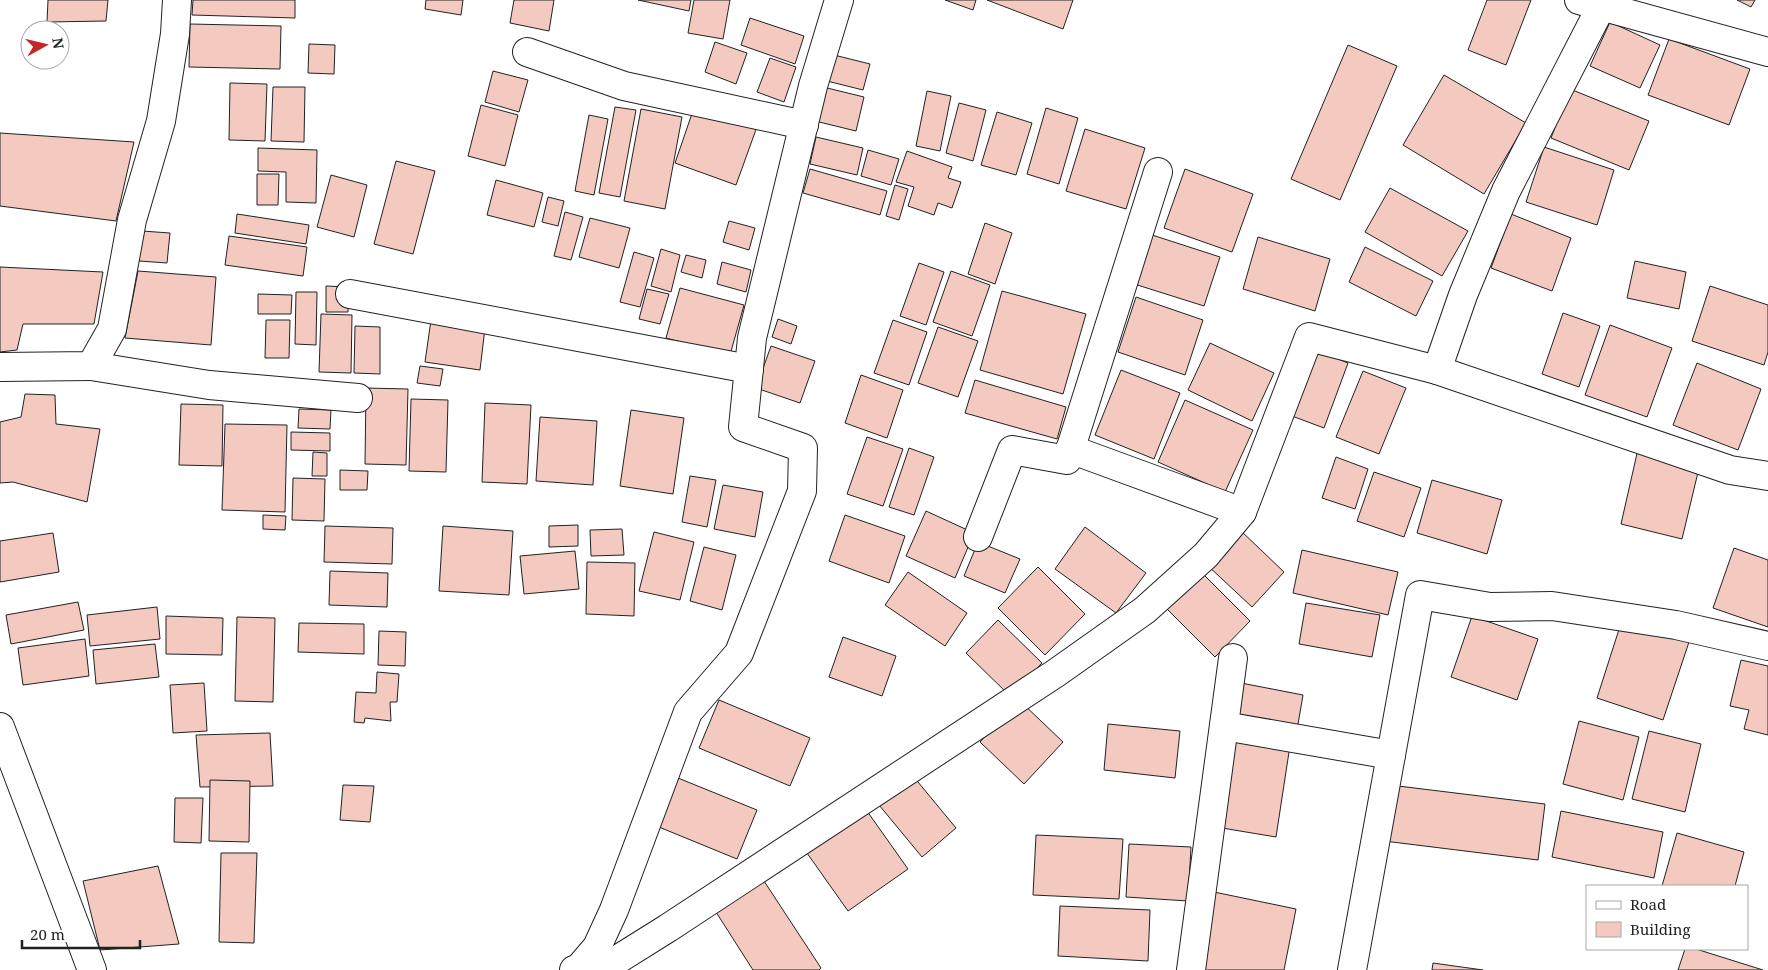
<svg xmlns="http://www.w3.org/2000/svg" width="1768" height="970" viewBox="0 0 1768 970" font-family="'Noto Serif',serif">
<rect width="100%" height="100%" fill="#fff"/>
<!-- building -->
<g fill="#f3c9c0" stroke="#222">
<polygon points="48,0 108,0 106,21 47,22"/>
<polygon points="193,0 295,0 295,18 192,15"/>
<polygon points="426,0 463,0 461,15 425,9"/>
<polygon points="514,0 554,0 549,31 510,23"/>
<polygon points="638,0 691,0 689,11"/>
<polygon points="694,0 730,0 723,39 688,33"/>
<polygon points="945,0 976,0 973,10"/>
<polygon points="987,0 1073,0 1063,29"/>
<polygon points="1487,0 1531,0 1506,65 1468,50"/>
<polygon points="1737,0 1755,0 1751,7"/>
<polygon points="750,18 804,36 795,64 741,45"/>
<polygon points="1610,22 1660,45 1640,88 1590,66"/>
<polygon points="190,24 281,26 280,69 189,67"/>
<polygon points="1669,39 1750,69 1729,125 1648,95"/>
<polygon points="715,42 747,53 736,84 705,72"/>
<polygon points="309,44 335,45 334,74 308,73"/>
<polygon points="1348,45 1397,66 1340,200 1291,179"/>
<polygon points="830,54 870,64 863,90 823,80"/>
<polygon points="770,58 796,67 784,102 757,92"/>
<polygon points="493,71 528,80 519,112 485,102"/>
<polygon points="1444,75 1526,123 1484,194 1403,145"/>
<polygon points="230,83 267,84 265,141 229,140"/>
<polygon points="819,86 864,97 856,131 811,120"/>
<polygon points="273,87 305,87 304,142 271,141"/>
<polygon points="1570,89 1649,121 1629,170 1551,138"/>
<polygon points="927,91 951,96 940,151 916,146"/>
<polygon points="696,102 758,124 736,185 675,163"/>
<polygon points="959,103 986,110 973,161 946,153"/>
<polygon points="481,105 518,115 505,166 468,156"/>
<polygon points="615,107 636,110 620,197 599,193"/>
<polygon points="1046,108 1078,118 1059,184 1027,174"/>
<polygon points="641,109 682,117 665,209 624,201"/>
<polygon points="997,112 1032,123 1016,175 981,165"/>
<polygon points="589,115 608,119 594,195 575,191"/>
<polygon points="1085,129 1145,148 1126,209 1066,191"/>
<polygon points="0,133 134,142 116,221 0,206"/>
<polygon points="816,137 863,148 857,175 810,164"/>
<polygon points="1544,147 1614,170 1597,225 1526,202"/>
<polygon points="258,148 317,150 316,203 286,202 286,172 258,171"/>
<polygon points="868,150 899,159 891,185 861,176"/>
<polygon points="907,151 952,167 948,178 961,182 952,208 938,203 934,215 908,206 914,187 896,182"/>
<polygon points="396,161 435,171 413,254 374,244"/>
<polygon points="810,169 887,191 880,215 803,193"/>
<polygon points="1185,169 1253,194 1232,252 1164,228"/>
<polygon points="257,174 279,174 278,205 257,205"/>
<polygon points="331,175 367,185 354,237 317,227"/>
<polygon points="496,180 543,193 534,227 487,215"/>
<polygon points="895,185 908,189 899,220 886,216"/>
<polygon points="1390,188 1468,231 1442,276 1365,232"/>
<polygon points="548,197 564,201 558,226 542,222"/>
<polygon points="565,212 583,217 571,260 554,256"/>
<polygon points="237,214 309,225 306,244 235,233"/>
<polygon points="1511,214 1571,238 1552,291 1491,268"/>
<polygon points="590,218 630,228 619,268 579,257"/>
<polygon points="729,221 755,228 749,250 723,242"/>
<polygon points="985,223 1012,233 995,284 968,274"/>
<polygon points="142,231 170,233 167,263 139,261"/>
<polygon points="1146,233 1220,257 1204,306 1131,283"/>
<polygon points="229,236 307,247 303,276 225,265"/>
<polygon points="1258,237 1330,259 1315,311 1243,289"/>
<polygon points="1365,247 1433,281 1416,316 1349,282"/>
<polygon points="661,249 680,255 671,292 651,286"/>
<polygon points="634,252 654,258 640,307 620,302"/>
<polygon points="686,255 706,260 702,278 681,272"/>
<polygon points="1635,261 1686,272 1679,309 1627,298"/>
<polygon points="722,262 751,270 746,292 717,284"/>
<polygon points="919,263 944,272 926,325 900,316"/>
<polygon points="0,267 103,272 94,324 23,324 17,350 0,352"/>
<polygon points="138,271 216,277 211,345 125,338"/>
<polygon points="951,271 990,285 972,336 933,322"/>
<polygon points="326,286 349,287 348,312 326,312"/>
<polygon points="1710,286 1768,305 1768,352 1764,365 1692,341"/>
<polygon points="680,288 744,305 730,355 666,338"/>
<polygon points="647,289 669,294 660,324 639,319"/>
<polygon points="1002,291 1086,314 1063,394 980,370"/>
<polygon points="296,292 317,292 316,345 295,344"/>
<polygon points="258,294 292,295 291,314 258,314"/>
<polygon points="1136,297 1203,320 1185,375 1118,352"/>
<polygon points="1563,313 1600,326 1579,387 1542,374"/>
<polygon points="321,314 352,315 351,373 319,372"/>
<polygon points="778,319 797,326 791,344 772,337"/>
<polygon points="266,320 290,320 289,358 265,358"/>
<polygon points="431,320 485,328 480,370 425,362"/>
<polygon points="893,320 927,332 909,385 874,373"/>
<polygon points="1610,325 1672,348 1647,417 1585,395"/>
<polygon points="355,326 380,327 380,374 354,373"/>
<polygon points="938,327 978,341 958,397 918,383"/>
<polygon points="1210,343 1274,373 1252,421 1188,390"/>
<polygon points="771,346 815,361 800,403 756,388"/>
<polygon points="1308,347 1348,363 1324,428 1284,413"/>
<polygon points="1697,363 1761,389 1738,450 1673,425"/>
<polygon points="420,366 443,369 440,386 417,383"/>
<polygon points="1121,370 1180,393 1154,459 1095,435"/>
<polygon points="1363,371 1406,388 1379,454 1336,437"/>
<polygon points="861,375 903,390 887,438 845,423"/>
<polygon points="975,380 1066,407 1057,439 965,413"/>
<polygon points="366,388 408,389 406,465 365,464"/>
<polygon points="25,394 55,395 56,424 100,429 87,502 13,482 0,483 0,422 21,417"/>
<polygon points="411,399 448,400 446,472 409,471"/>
<polygon points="1185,400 1253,430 1225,492 1158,462"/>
<polygon points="485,403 531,405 527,484 482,482"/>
<polygon points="181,404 223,405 222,466 179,465"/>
<polygon points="299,409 331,410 330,429 298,428"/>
<polygon points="631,410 684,418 673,494 620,486"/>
<polygon points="540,417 597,421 593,485 536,481"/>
<polygon points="225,424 287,425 285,512 222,510"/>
<polygon points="291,432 330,433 330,451 291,450"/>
<polygon points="867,437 903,449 883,506 847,494"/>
<polygon points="909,448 934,457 914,515 889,507"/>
<polygon points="1638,449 1700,464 1682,539 1621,524"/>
<polygon points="313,452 327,453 327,476 312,476"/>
<polygon points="1336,457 1368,469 1355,509 1322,498"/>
<polygon points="340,470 368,471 367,490 340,490"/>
<polygon points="1374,472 1421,488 1404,537 1357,521"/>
<polygon points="690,476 716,480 707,527 682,522"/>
<polygon points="293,478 325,479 324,521 292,520"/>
<polygon points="1432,480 1502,500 1487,554 1417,533"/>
<polygon points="723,485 763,492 755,537 714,529"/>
<polygon points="926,511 974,533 955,578 906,556"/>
<polygon points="263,515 286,516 285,530 263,529"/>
<polygon points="845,515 905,536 889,583 829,561"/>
<polygon points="578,525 578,546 549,547 549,526"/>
<polygon points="325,526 393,528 392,564 324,562"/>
<polygon points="443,526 513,531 509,595 439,591"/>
<polygon points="1085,527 1146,573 1116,613 1055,569"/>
<polygon points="622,529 624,555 591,556 590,530"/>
<polygon points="1239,529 1284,572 1252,607 1206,564"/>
<polygon points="654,532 694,542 680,600 639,591"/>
<polygon points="53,533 59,572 0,582 0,541"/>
<polygon points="978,542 1020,559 1005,593 964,576"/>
<polygon points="704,547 736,555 722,610 690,601"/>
<polygon points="1734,548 1768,560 1768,627 1713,608"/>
<polygon points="1302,550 1398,572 1388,615 1293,593"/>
<polygon points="575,551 579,589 524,594 520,556"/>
<polygon points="587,562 635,563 634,616 586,614"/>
<polygon points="1038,567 1085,614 1045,655 998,608"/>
<polygon points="1198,569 1250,621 1215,657 1163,605"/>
<polygon points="330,571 388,573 387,607 329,605"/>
<polygon points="908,572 967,613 945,646 885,605"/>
<polygon points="78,602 84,630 11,644 6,615"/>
<polygon points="1306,603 1380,615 1372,657 1299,644"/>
<polygon points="157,607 160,639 90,646 87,615"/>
<polygon points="166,616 223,618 222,655 166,654"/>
<polygon points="1472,616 1538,639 1517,700 1451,677"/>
<polygon points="237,617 275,618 273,702 235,701"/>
<polygon points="998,620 1042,663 1010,696 966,653"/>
<polygon points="1622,620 1689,642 1663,720 1597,698"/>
<polygon points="299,623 364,624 364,654 298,652"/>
<polygon points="379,631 406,632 405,666 378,665"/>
<polygon points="843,637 896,656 882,696 829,677"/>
<polygon points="85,639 89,676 23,685 18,648"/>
<polygon points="155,644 159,677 96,684 93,650"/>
<polygon points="1741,660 1768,666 1768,735 1744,729 1749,710 1730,706"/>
<polygon points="377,672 399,674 397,702 390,702 391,721 365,718 364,723 354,722 356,692 376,693"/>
<polygon points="204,683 207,731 173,733 170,685"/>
<polygon points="1241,683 1303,695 1297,730 1234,718"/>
<polygon points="719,700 810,738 790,786 699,748"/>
<polygon points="1019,700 1063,742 1024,784 980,742"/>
<polygon points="1579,721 1639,737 1623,800 1563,784"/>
<polygon points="1108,724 1180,731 1175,778 1104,770"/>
<polygon points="1236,731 1291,739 1276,837 1222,828"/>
<polygon points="1649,731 1701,744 1685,812 1632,799"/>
<polygon points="270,733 273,786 200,787 196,735"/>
<polygon points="673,776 757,810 737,859 654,825"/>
<polygon points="913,776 956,828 922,857 879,805"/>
<polygon points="210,780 250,781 249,842 209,841"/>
<polygon points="343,785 374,786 370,822 340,820"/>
<polygon points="1390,785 1545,804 1538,860 1384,841"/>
<polygon points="175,798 203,798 201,843 174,842"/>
<polygon points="862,804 908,869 848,911 802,846"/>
<polygon points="1561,811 1663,832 1654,878 1552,857"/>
<polygon points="1677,833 1744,852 1735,886 1662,886"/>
<polygon points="1036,835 1123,839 1119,899 1033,895"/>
<polygon points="1129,844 1191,847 1188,901 1126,897"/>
<polygon points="221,853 257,853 254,943 219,942"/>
<polygon points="158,866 179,944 100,950 83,881"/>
<polygon points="764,881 821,968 819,970 753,970 716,912"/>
<polygon points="1214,892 1296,909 1284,970 1198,970"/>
<polygon points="1060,906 1150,910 1148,961 1058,956"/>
<polygon points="1685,949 1696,949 1763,970 1678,970"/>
<polygon points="1433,963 1483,970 1432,970"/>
</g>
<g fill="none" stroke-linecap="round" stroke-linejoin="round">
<defs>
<g id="minor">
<polyline points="1579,0 1768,52"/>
<polyline points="527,52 624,86 804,125"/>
<polyline points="350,294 749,369"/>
<polyline points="91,366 209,385 358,398"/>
<polyline points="0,367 91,366 112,329 132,220 161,121 175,34 177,0"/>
<polyline points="1437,370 1463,295 1506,191 1601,7"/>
<polyline points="1070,449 1242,512"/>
<polyline points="978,537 1012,450 1067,460 1158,172"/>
<polyline points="1224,726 1391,755"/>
<polyline points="0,727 92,970"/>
<polyline points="574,970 579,968 597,947 614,910 688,712 739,653 802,491 803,448 743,427 752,338 813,86 839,0"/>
<polyline points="585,970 612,963 668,928 1056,673 1145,610 1206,555 1242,512 1309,337 1437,370 1730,470 1768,476"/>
<polyline points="1191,970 1233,658"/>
<polyline points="1352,970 1420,595 1490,607 1552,606 1676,625 1768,646"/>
</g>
</defs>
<!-- minor casing -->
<use href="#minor" stroke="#222" stroke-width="30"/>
<!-- minor -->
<use href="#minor" stroke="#fff" stroke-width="28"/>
</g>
<!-- legend -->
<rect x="1586" y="885" width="162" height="65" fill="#ffffff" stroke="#a7a7a7"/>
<rect x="1596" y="901" width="25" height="8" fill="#ffffff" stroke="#a7a7a7"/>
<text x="1630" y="910" font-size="15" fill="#222222">Road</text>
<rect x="1596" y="922" width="25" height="15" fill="#f3c9c0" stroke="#a7a7a7"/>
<text x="1630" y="935" font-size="15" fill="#222222">Building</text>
<!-- north arrow -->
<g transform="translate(45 45) rotate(82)"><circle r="24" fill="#ffffff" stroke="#a7a7a7"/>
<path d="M0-4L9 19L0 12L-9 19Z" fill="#c62828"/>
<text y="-8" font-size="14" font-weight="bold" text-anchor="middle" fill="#222222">N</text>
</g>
<!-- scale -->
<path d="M22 940v8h118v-8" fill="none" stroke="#222222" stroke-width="2.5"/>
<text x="30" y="940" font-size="15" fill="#222222" stroke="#ffffff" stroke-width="4" paint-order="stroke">20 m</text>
</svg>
